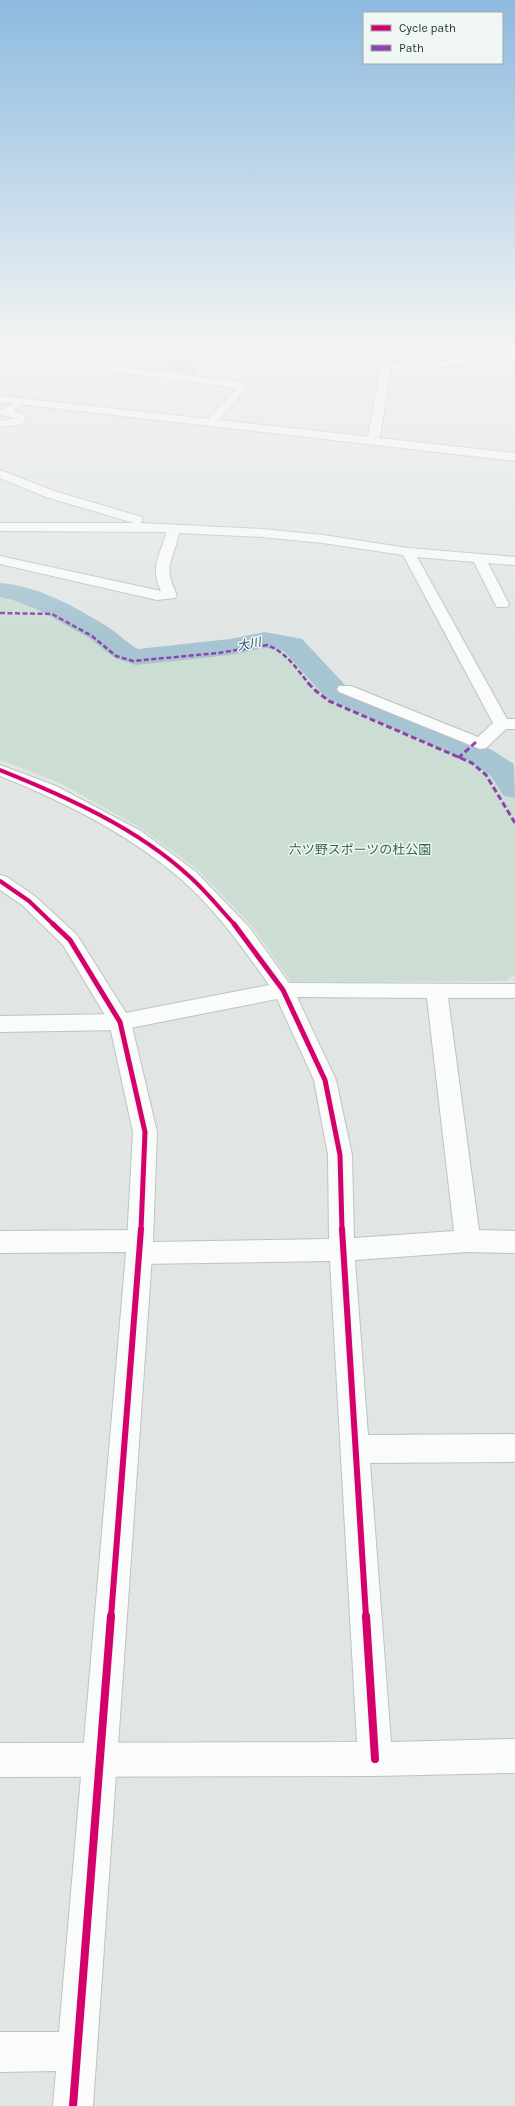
<svg xmlns="http://www.w3.org/2000/svg" width="515" height="2106" viewBox="0 0 515 2106" font-family="Karla,'Noto Sans JP',sans-serif">
<rect width="100%" height="100%" fill="#e1e6e5"/>
<!-- green -->
<path fill="#ccded4" d="M 0,592 C 23,593 71,617 90,630 C 103,640 114,653 130,658 L 224,650 L 267,642 L 281,643 L 291,646 L 335,694 L 478,756 L 500,771 L 515,794 L 515,974 L 506,981 L 291,982 L 251,925 L 198,870 L 141,828 L 60,783 L 0,760 Z"/>
<g fill="none" stroke-linecap="round" stroke-linejoin="round">
<!-- river -->
<path fill="#a6c4d1" fill-rule="evenodd" d="M 0,583 C 39,586 78,608 111,629 C 120,635 128,644 138,649 L 230,639 L 265,632 L 302,639 L 347,687 L 492,750 L 514,764 L 515,798 L 504,796 L 491,776 L 470,762 L 327,699 L 284,651 L 265,648 L 230,655 L 136,665 L 115,658 L 89,638 L 41,611 L 13,600 L 0,597 Z"/>
</g>
<!-- building -->
<polygon fill="#c9cdcc" stroke="#cacfce" points="165,349 187,351 195,375 174,372"/>
<g fill="none" stroke-linecap="round" stroke-linejoin="round">
<defs>
<g id="minor">
<polygon points="20,343 39,343 0,354 0,348"/>
<polygon points="70,343 82,343 121,367 240,382 244,383 247,388 214,425 206,425 204,423 206,421 237,388 114,372"/>
<polygon points="385,343 395,343 392,363 428,363 466,358 467,354 471,353 515,354 515,360 475,359 470,363 428,369 391,369 379,442 373,445 367,442"/>
<polygon points="20,398 25,401 13,411 25,414 26,416 25,422 19,425 0,427 0,421 15,418 0,415 0,411"/>
<path d="M 0,470 L 54,491 L 142,517 L 143,520 L 140,523 L 262,529 L 323,535 L 408,548 L 515,557 L 515,565 L 488,563 L 509,604 L 507,607 L 497,607 L 495,604 L 474,562 L 417,557 L 507,719 L 515,719 L 515,729 L 506,729 L 486,748 L 480,749 L 339,692 L 337,689 L 339,686 L 351,686 L 478,737 L 493,723 L 403,555 L 323,543 L 262,537 L 179,533 C 173,562 162,565 177,595 L 175,598 L 157,600 L 0,564 L 0,556 L 161,591 C 149,566 161,556 166,532 L 0,531 L 0,523 L 134,523 L 46,497 L 0,478 Z"/>
<path d="M 0,765 L 56,786 L 141,831 L 196,872 L 249,927 L 289,983 L 515,984 L 515,998 L 448,998 L 479,1230 L 515,1231 L 515,1253 L 468,1252 L 355,1260 L 368,1435 L 515,1434 L 515,1462 L 370,1463 L 391,1742 L 515,1739 L 515,1773 L 375,1776 L 0,1777 L 0,1743 L 357,1742 L 330,1261 L 139,1264 L 130,1261 L 127,1252 L 0,1253 L 0,1231 L 140,1230 L 149,1233 L 152,1242 L 329,1239 L 328,1155 L 314,1080 L 277,999 L 120,1030 L 0,1032 L 0,1016 L 120,1014 L 269,985 C 243,948 216,910 182,880 C 129,834 65,802 0,776 ZM 297,997 L 427,998 L 454,1231 L 354,1238 L 352,1155 L 336,1080 Z"/>
</g>
<g id="tertiary">
<polygon points="0,396 515,453 515,461 0,402"/>
<polygon points="0,875 7,877 36,897 77,935 128,1016 131,1022 157,1132 153,1241 93,2106 53,2106 56,2071 0,2072 0,2032 59,2032 127,1241 133,1132 109,1022 63,945 22,905 0,890"/>
</g>
</defs>
<!-- minor casing -->
<use href="#minor" stroke="#bec3c2" stroke-width="2"/>
<!-- tertiary casing -->
<use href="#tertiary" stroke="#bec3c2" stroke-width="2"/>
<!-- minor -->
<use href="#minor" fill="#fafbfb" fill-rule="evenodd"/>
<!-- tertiary -->
<use href="#tertiary" fill="#fafbfb" fill-rule="evenodd"/>
<!-- quiet-far1 -->
<path stroke="#8e44ad" stroke-width="2.5" stroke-dasharray="5 2.5" stroke-linecap="butt" d="M 0,613 L 52,614 L 92,636 L 116,656 L 133,661 L 218,653 L 267,645 C 286,652 297,669 309,684"/>
<!-- quiet -->
<g stroke="#8e44ad" stroke-width="3" stroke-dasharray="6 3" stroke-linecap="butt">
<polyline points="308,683 316,691 329,701 472,763 486,775 515,823"/>
<polyline points="458,758 476,742"/>
</g>
<defs>
<g id="cycleway-far3">
<path d="M 0,770 C 65,796 137,828 189,876 C 206,891 220,909 235,925"/>
<polyline points="0,881 29,901 54,925"/>
</g>
<g id="cycleway-far2">
<polyline points="53,924 70,940 120,1022 145,1132 141,1230"/>
<polyline points="234,924 283,990 325,1080 340,1155 342,1230"/>
</g>
<g id="cycleway-far1">
<polyline points="342,1229 366,1617"/>
<polyline points="111,1617 141,1229"/>
</g>
<g id="cycleway">
<polyline points="366,1616 375,1759"/>
<polyline points="73,2106 111,1616"/>
</g>
</defs>
<!-- cycleway-far3 casing -->
<use href="#cycleway-far3" stroke="#eff6f3" stroke-width="6"/>
<!-- cycleway-far2 casing -->
<use href="#cycleway-far2" stroke="#eff6f3" stroke-width="8"/>
<!-- cycleway-far1 casing -->
<use href="#cycleway-far1" stroke="#eff6f3" stroke-width="9"/>
<!-- cycleway casing -->
<use href="#cycleway" stroke="#eff6f3" stroke-width="10"/>
<!-- cycleway-far3 -->
<use href="#cycleway-far3" stroke="#d6006c" stroke-width="4"/>
<!-- cycleway-far2 -->
<use href="#cycleway-far2" stroke="#d6006c" stroke-width="5"/>
<!-- cycleway-far1 -->
<use href="#cycleway-far1" stroke="#d6006c" stroke-width="6"/>
<!-- cycleway -->
<use href="#cycleway" stroke="#d6006c" stroke-width="8"/>
</g>
<!-- sky -->
<linearGradient id="sky" x2="0" y2="1"><stop stop-color="#8dbadf"/><stop offset="0.54" stop-color="#f2f4f3"/><stop offset="1" stop-color="#f2f4f3" stop-opacity="0"/></linearGradient>
<rect width="515" height="638" fill="url(#sky)"/>
<g text-anchor="middle" dominant-baseline="central" stroke-width="3" stroke-linejoin="round" paint-order="stroke">
<!-- far-water labels -->
<g font-size="12" font-style="italic" fill="#24536b" stroke="#eff6f3">
<text transform="translate(249 644) rotate(-11)">大川</text>
</g>
<!-- park labels -->
<g font-size="13" fill="#31684f" stroke="#eff6f3">
<text x="360" y="849">六ツ野スポーツの杜公園</text>
</g>
</g>
<!-- legend -->
<rect x="363" y="12" width="140" height="52" fill="#eff6f3" stroke="#9da9a7"/>
<rect x="371" y="25" width="20" height="6" fill="#d6006c" stroke="#9da9a7"/>
<text x="399" y="32" font-size="12" fill="#223634">Cycle path</text>
<rect x="371" y="45" width="20" height="6" fill="#8e44ad" stroke="#9da9a7"/>
<text x="399" y="52" font-size="12" fill="#223634">Path</text>
</svg>
